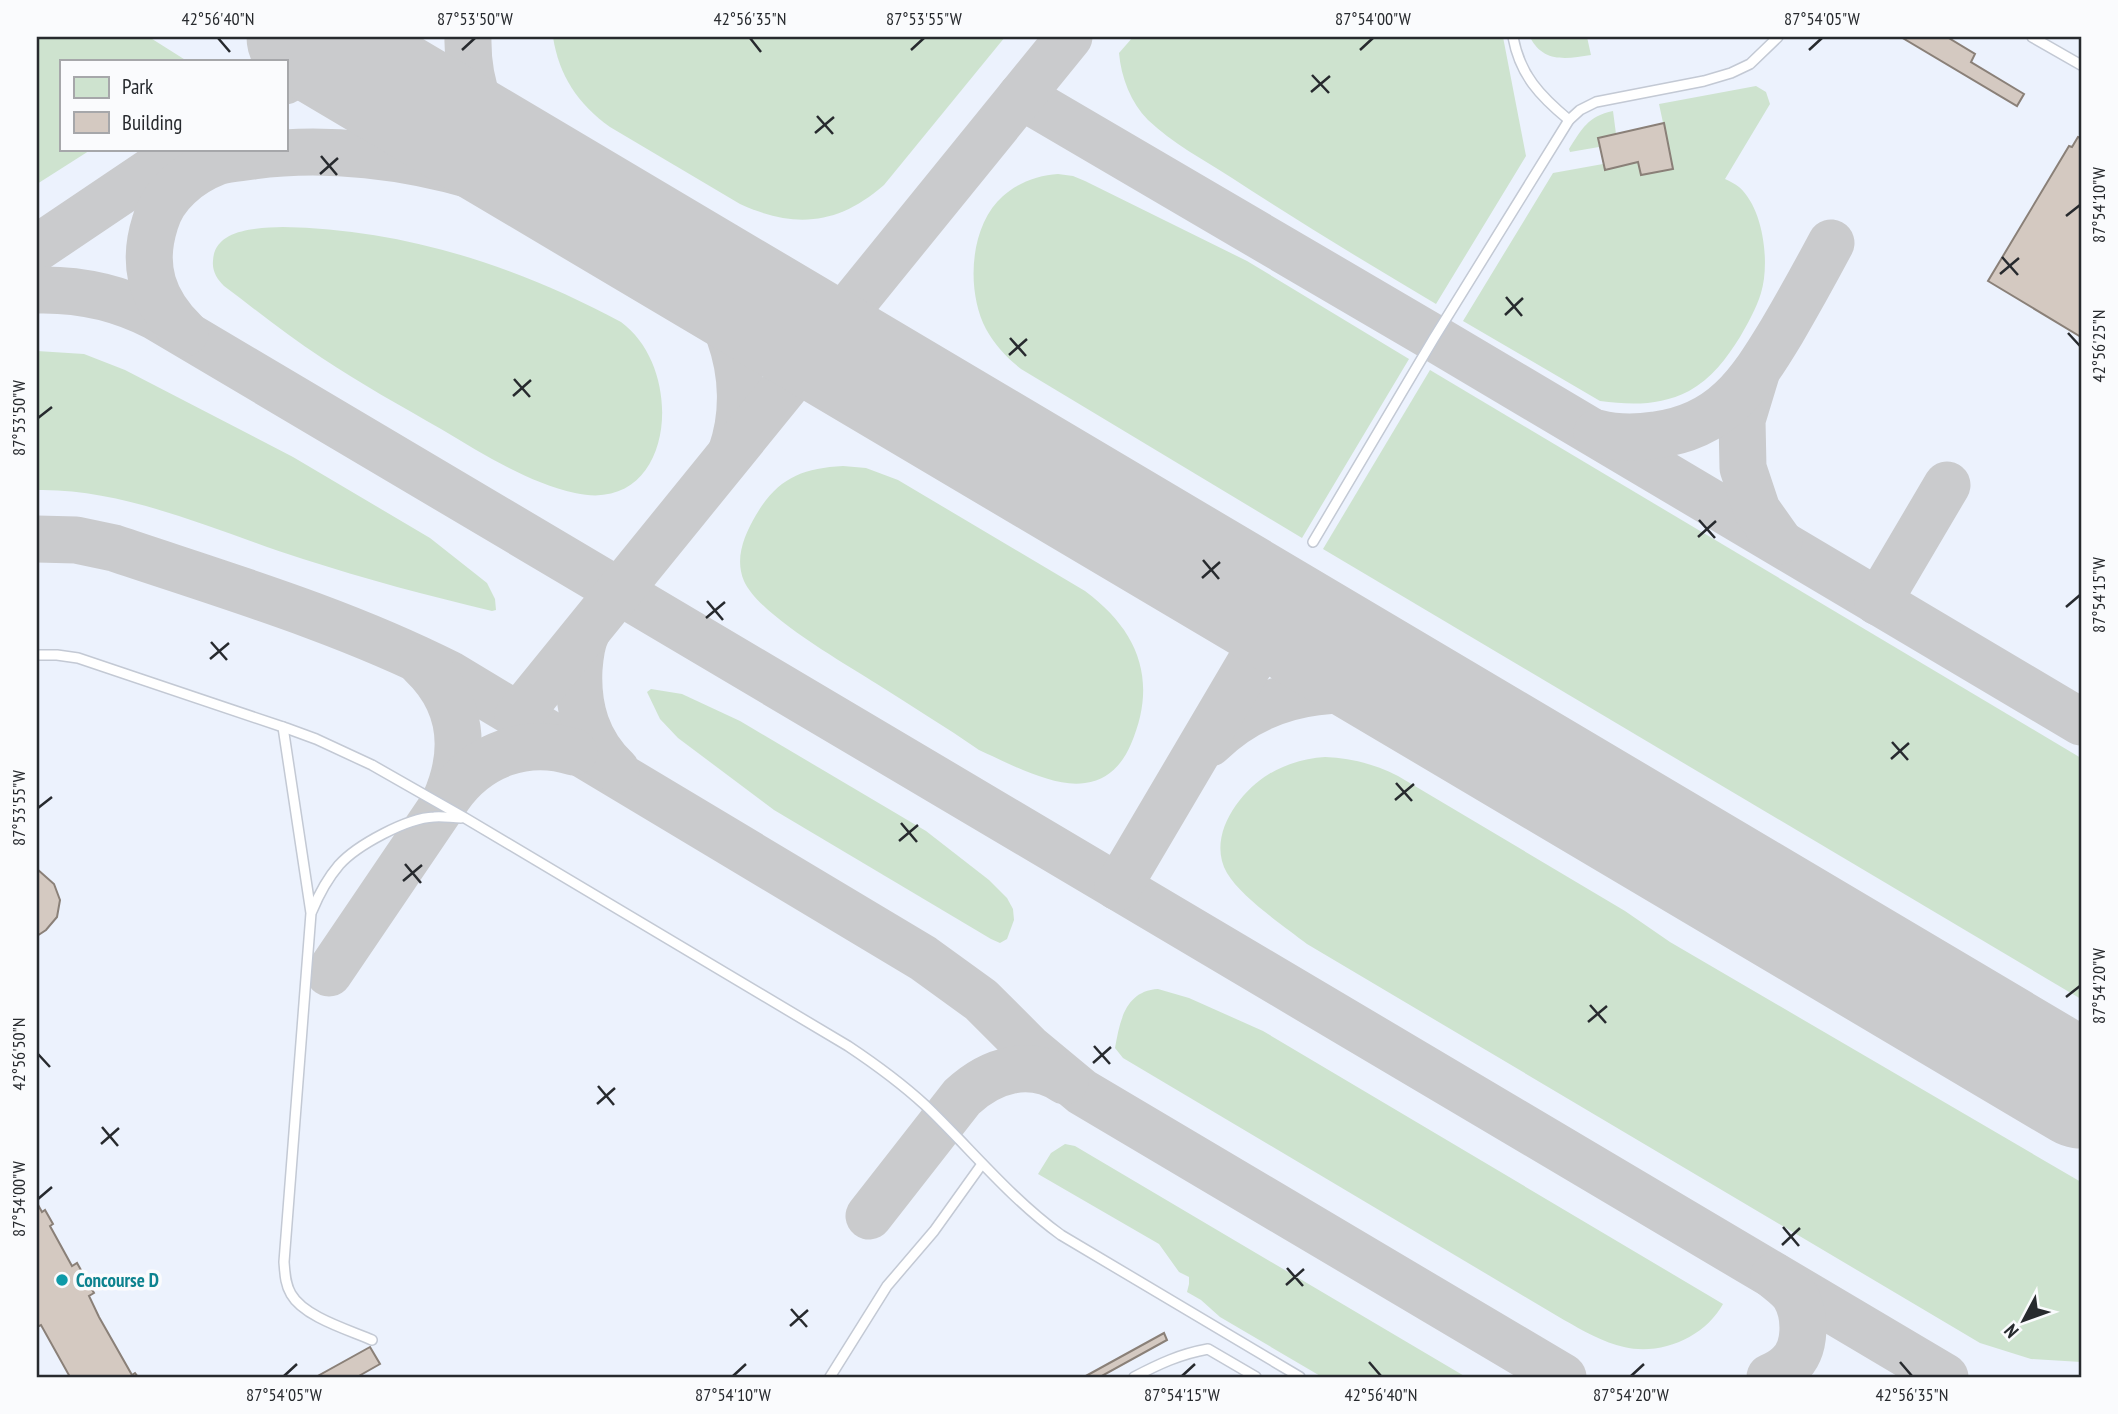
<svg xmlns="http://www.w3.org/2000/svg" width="2118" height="1414" viewBox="0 0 2118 1414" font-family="'PT Sans Narrow',sans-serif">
<rect width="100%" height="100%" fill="#fafbfd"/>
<!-- built -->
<path fill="#ecf2fd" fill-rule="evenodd" d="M 37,37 L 2081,37 L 2081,1377 L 37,1377 ZM 61,61 L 285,61 L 285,149 L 61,149 Z"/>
<!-- green -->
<g fill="#cee3cf">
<polygon points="37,37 149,37 187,61 61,61 61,149 92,149 37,184"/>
<path d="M 553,37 L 1005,37 L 884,185 C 838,225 795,229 740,204 L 610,127 C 578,104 559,76 553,37 Z"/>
<path d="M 1133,37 L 1503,37 L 1526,156 L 1436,304 C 1367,263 1299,222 1232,178 C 1204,160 1172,143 1148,120 C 1131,103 1121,77 1119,53 Z"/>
<path d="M 1530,37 L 1587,37 L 1591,55 C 1566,59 1543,63 1530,37 Z"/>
<path d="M 1756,86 L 1766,92 L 1770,104 L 1725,179 C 1730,181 1735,184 1739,187 C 1764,209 1770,264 1761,293 C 1756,309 1748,323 1740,337 C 1727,358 1711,379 1689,391 C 1660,406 1631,405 1600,401 L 1463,321 L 1553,173 L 1603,164 L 1605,170 L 1638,162 L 1641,175 L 1673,169 L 1659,104 Z"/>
<path d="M 1613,111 L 1616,134 L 1598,138 L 1599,147 L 1570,152 L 1569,149 C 1582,129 1588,116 1613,111 Z"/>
<path d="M 1058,174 L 1073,176 L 1085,181 L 1247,261 L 1409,359 L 1302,538 L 1021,369 C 1007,358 995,345 986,329 C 966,291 969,226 1003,196 C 1017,183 1039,175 1058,174 Z"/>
<path d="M 283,227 C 401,229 516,265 621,322 C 687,370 675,516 575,493 C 528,483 481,453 441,429 C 401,406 361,384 322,358 C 288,336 256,310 224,286 C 217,279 212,271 213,261 C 214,228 259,228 283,227 Z"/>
<path d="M 37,351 L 84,354 L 125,370 L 293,457 L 430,538 L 487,583 L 495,599 L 496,610 L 492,611 C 429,596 365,579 303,559 C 218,532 126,488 37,490 Z"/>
<polygon points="1430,370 2081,758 2081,999 1323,549"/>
<path d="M 843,466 L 866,468 L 898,480 L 1085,591 C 1139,631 1158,681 1131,744 C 1122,765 1108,780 1085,783 C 1053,788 1008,763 979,750 C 946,727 911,706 877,684 C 844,663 759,615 744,581 C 734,558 745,534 756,515 C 777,479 802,468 843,466 Z"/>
<polygon points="651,689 682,694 740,721 926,831 989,880 1007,898 1013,909 1014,920 1007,939 1000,943 991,939 774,810 678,738 660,719 647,692"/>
<path d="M 1325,757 C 1352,758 1374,764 1398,776 L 1625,911 L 1670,942 L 2081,1182 L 2081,1362 L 2031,1359 L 1980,1343 L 1307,944 C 1284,926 1242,898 1227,873 C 1206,837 1239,792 1269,774 C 1286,764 1306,758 1325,757 Z"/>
<path d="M 1158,989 L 1189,998 L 1263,1031 L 1723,1304 C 1705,1337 1661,1356 1624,1347 C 1604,1343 1582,1330 1564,1320 L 1123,1058 L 1115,1048 C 1120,1021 1125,991 1158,989 Z"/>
<polygon points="1065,1144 1075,1146 1466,1377 1322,1377 1220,1317 1201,1300 1187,1292 1189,1284 1189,1277 1179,1272 1159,1244 1038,1174 1051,1153"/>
</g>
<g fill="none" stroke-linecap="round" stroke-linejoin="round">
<!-- taxiway -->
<g stroke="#cacbcd" stroke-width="47">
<path d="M 468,37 C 467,82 482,130 518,159 C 532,171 550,179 565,188"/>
<polyline points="285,81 351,37"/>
<polyline points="1021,96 1434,338 2081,722"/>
<polyline points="37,248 184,149"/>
<path d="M 37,290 C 78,289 120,298 156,317 L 1945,1377"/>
<path d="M 185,333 C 153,302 141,267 155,223 C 163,194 189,173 217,162 C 228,158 241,158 253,156 C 327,146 407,156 478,177 C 539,195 596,224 656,245 C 725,285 758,378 731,453"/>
<polyline points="1756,374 1742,420 1743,468 1757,510 1779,541"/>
<path d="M 1597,433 C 1616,438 1636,438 1655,435 C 1722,427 1750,384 1782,331 C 1799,302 1815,273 1831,243"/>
<path d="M 37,539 L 76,540 L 114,548 C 227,586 342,620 449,674 L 923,958 L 981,1000 L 1029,1048 L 1082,1092 L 1563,1377"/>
<polyline points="1878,602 1947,485"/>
<path d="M 587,632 C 581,643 580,656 579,669 C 577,708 587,742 616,770"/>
<path d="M 422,664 C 463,703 467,751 445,801"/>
<polyline points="518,716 1069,37"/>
<path d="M 1210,743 C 1255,698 1319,683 1381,693 C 1399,696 1416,704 1434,706"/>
<polyline points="1118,887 1279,614"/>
<path d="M 329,973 L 449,796 C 478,755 526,737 574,752"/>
<polyline points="2036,1063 2052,1077 2081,1094"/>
<path d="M 869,1216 L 962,1097 C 991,1070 1030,1058 1065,1081"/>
<path d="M 1770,1377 C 1777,1374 1784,1370 1789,1365 C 1807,1349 1806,1315 1795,1296 C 1790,1288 1781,1282 1774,1276"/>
</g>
<!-- runway -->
<polyline stroke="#cacbcd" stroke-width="117" points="305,37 2081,1090"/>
</g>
<!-- building -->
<g fill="#d4c9c1" stroke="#8a8078" stroke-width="2">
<polygon points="1901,37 1947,37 1975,54 1971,62 2024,94 2017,106"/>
<polygon points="1664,123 1673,169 1641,175 1638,162 1605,170 1598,138"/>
<polygon points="2078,137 2081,138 2081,337 1988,281 2069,146 2072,147"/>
<polygon points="37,869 54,884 60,900 57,917 46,930 37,936"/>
<polygon points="37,1203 42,1212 45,1210 53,1224 50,1226 72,1266 77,1263 94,1293 89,1296 99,1317 132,1375 135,1373 138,1377 70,1377 41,1325 37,1327"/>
<polygon points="1164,1333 1167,1340 1100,1377 1084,1377"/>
<polygon points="370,1347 380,1364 357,1377 316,1377"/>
</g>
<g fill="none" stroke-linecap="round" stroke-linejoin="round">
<defs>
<g id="lane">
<path d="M 1513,37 C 1520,75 1540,96 1569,120"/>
<polyline points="2032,37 2081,65"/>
<polyline points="1313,542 1434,338 1569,120 1580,110 1596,102 1704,81 1731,73 1750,64 1778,37"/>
<path d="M 37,655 L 57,655 L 78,658 L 286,728 L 316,739 L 372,765 L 465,818 L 848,1046 C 875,1064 901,1083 925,1105 C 970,1148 1010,1198 1061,1235 L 1300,1377"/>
<path d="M 283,727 L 311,913 L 284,1262 C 285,1273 285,1284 291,1294 C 304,1317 349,1330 372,1340"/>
<path d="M 312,911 C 319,894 327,879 339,865 C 357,845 407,818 434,817 C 443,816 452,818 461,818"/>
<polyline points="830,1377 887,1286 934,1231 982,1164"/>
<path d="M 1134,1377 C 1159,1364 1180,1354 1208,1349 L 1256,1377"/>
</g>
</defs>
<!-- lane casing -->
<use href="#lane" stroke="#c3c9d4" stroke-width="12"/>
<!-- lane -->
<use href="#lane" stroke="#fff" stroke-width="9"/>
</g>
<!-- ticks -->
<path fill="none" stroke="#272a2e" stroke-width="2.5" d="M 218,38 L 230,52M 750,38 L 761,52M 462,50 L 475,38M 911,50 L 924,38M 1360,50 L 1373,38M 1809,50 L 1822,38M 1312,75 L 1329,93M 1311,92 L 1330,76M 817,116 L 833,134M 815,133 L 834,117M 321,156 L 337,175M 320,174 L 338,158M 2066,216 L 2080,205M 2002,257 L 2018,275M 2000,274 L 2019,258M 1506,297 L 1522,316M 1505,315 L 1523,298M 2068,333 L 2080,346M 1010,338 L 1026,356M 1009,355 L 1027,339M 514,379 L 530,397M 513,396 L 531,380M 38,418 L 52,407M 1699,520 L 1715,538M 1698,537 L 1716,521M 1203,560 L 1219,579M 1202,578 L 1220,562M 707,601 L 723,620M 2066,607 L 2080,595M 706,618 L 725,602M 211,642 L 227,660M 210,659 L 229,643M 1892,742 L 1908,760M 1891,759 L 1909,743M 1396,783 L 1412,801M 1395,800 L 1414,784M 38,808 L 52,797M 901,823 L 917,842M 899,841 L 918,825M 405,864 L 421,883M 403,881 L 422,865M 2066,997 L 2080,986M 1590,1005 L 1606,1023M 1588,1022 L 1607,1006M 1094,1046 L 1110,1064M 38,1054 L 50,1067M 1093,1063 L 1111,1047M 598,1086 L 614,1105M 597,1104 L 615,1088M 102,1127 L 118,1146M 101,1144 L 119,1128M 38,1199 L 52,1187M 1783,1227 L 1799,1246M 1782,1245 L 1800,1228M 1287,1268 L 1303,1286M 1286,1285 L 1304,1269M 791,1309 L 807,1327M 790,1326 L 808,1310M 1369,1362 L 1381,1376M 1900,1362 L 1912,1376M 284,1376 L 297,1364M 733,1376 L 746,1364M 1182,1376 L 1195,1364M 1631,1376 L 1644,1364"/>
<!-- markers -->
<circle fill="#0f9aa8" stroke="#fafbfd" stroke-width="2.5" cx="62" cy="1280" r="7"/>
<g text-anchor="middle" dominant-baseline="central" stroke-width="7" stroke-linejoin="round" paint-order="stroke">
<!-- culture labels -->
<g font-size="19" font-weight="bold" fill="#0d838f" stroke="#fafbfd" text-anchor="start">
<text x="76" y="1280">Concourse D</text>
</g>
</g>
<!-- border -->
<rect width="2118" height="1414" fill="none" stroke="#fafbfd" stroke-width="77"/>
<!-- legend -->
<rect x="60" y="60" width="228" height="91" fill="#fafbfd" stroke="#a6a7aa" stroke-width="2"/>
<rect x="74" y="77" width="35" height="21" fill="#cee3cf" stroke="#a6a7aa" stroke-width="2"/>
<text x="122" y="94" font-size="21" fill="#272a2e">Park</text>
<rect x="74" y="112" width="35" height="21" fill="#d4c9c1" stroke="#a6a7aa" stroke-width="2"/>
<text x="122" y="130" font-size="21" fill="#272a2e">Building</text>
<!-- north arrow -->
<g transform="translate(2024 1320) rotate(229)" stroke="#fafbfd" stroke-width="5" paint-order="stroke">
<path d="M0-5L12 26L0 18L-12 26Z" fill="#272a2e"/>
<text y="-10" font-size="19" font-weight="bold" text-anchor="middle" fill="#272a2e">N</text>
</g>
<rect x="38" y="38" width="2042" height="1338" fill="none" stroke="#272a2e" stroke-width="2.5"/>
<g font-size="18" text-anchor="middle" fill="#272a2e">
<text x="218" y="25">42°56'40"N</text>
<text x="475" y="25">87°53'50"W</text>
<text x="750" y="25">42°56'35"N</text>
<text x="924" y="25">87°53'55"W</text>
<text x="1373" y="25">87°54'00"W</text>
<text x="1822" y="25">87°54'05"W</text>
<text transform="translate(2099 205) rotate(-90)" y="6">87°54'10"W</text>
<text transform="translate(2099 346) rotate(-90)" y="6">42°56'25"N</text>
<text transform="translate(19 418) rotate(-90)" y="6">87°53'50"W</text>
<text transform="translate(2099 595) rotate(-90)" y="6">87°54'15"W</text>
<text transform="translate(19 808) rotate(-90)" y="6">87°53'55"W</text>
<text transform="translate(2099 986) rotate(-90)" y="6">87°54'20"W</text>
<text transform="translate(19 1054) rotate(-90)" y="6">42°56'50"N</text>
<text transform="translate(19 1199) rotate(-90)" y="6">87°54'00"W</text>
<text x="284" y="1401">87°54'05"W</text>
<text x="733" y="1401">87°54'10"W</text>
<text x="1182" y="1401">87°54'15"W</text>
<text x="1381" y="1401">42°56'40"N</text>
<text x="1631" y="1401">87°54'20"W</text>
<text x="1912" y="1401">42°56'35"N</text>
</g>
</svg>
